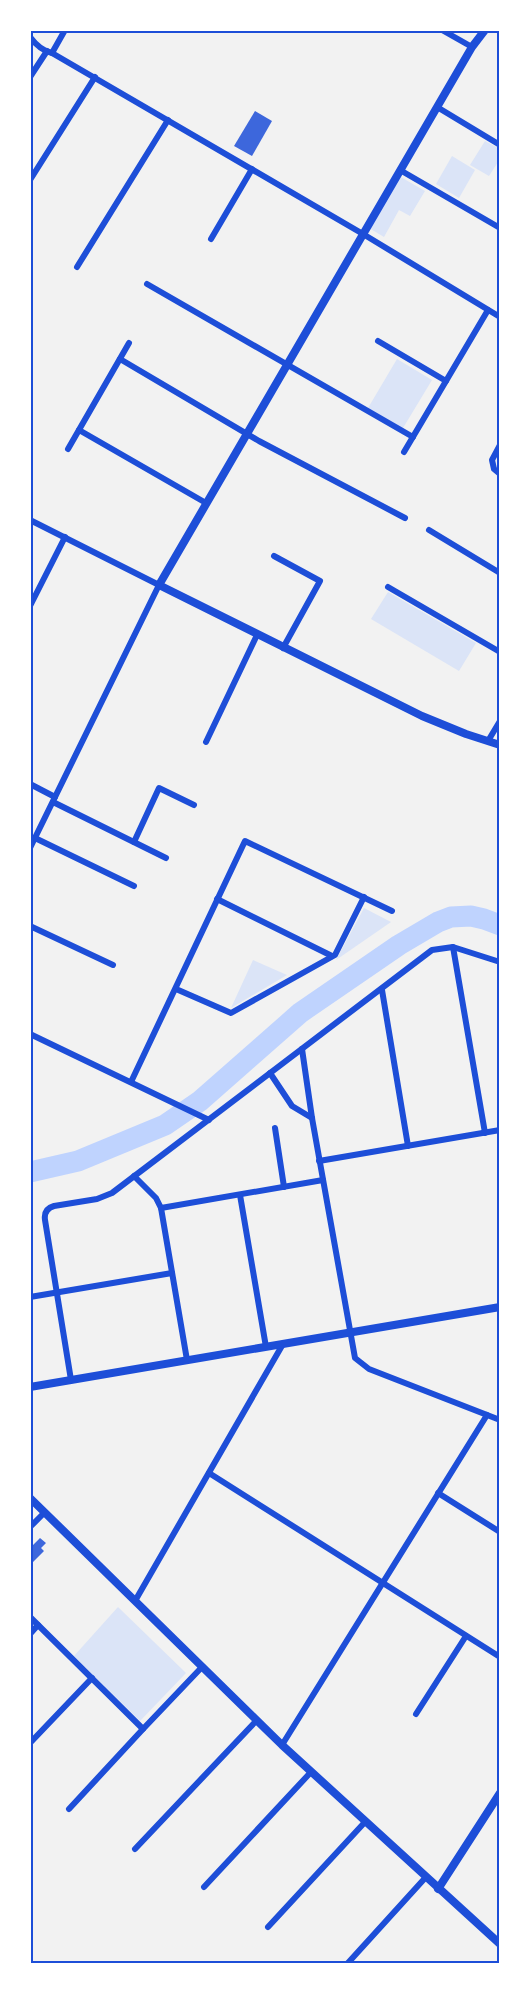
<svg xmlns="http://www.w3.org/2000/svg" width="530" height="1994" viewBox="0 0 530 1994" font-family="Commissioner,sans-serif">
<rect width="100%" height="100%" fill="#f2f2f2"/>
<!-- green -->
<g fill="#dbe4f7">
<polygon points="485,141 500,149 500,159 489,176 470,165"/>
<polygon points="452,156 475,170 459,198 436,184"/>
<polygon points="399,176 425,191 410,216 399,210 384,237 369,228"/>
<polygon points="397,359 432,380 403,428 368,408"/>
<polygon points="388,592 476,643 459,671 371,619"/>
<polygon points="364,908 391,922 336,960"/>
<polygon points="253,960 287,975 231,1008"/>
<polygon points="118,1607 186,1673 140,1721 74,1656"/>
</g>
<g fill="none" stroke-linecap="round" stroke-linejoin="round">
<!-- river -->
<polyline stroke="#bfd3fe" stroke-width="21" points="30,1172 78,1161 165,1125 200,1101 300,1013 399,945 438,922 451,917 471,916 484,919 500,925"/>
</g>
<!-- building -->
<g fill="#3d67dc">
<polygon points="255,111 272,121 252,156 234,146"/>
<polygon points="40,1538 46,1543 41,1548 44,1551 33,1562 30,1559 30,1548"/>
</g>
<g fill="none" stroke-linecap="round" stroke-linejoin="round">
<!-- minor -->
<g stroke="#1d4ed8" stroke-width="6">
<polyline points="442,30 472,47"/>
<path d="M 30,37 C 36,45 42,51 52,53 L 363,234 L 500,317"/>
<polyline points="52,53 65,30"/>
<polyline points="30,77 47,51"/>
<polyline points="437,107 500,145"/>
<polyline points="400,170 500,228"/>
<polyline points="30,180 95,77"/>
<polyline points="211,239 252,169"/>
<polyline points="77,267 168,120"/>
<polyline points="147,284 413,437"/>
<polyline points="378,341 446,381"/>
<polyline points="120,359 259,441 405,518"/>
<polyline points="79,430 206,503"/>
<polyline points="500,445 492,460 494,469 500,474"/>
<polyline points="68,449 129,343"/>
<polyline points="404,452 488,310"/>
<polyline points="30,520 159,585 30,848"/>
<polyline points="429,530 500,573"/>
<polyline points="274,556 320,581 283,648"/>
<polyline points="388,587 500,652"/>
<polyline points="30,606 65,537"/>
<polyline points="488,741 500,721"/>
<polyline points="206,742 257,635"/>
<polyline points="30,784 55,797"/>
<polyline points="53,802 166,858"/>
<polyline points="35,838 134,886"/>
<polyline points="134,842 159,788 194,805"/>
<polyline points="217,899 332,956"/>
<polyline points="30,926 113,965"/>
<polyline points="453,947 485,1133"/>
<polyline points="176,989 231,1013 335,955 364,897"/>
<polyline points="382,990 408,1146"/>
<polyline points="30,1034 209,1120"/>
<polyline points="302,1049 312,1118 355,1358 369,1369 500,1420"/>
<polyline points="270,1073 292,1106 312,1118"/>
<polyline points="131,1082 245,841 392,911"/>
<polyline points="275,1128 284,1187"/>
<polyline points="319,1161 500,1130"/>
<polyline points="134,1176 156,1198 161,1208 187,1360"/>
<polyline points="240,1195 266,1347"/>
<polyline points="161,1208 323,1180"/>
<polyline points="30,1297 172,1273"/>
<path d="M 71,1380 L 45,1220 C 44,1213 47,1208 54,1206 L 97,1199 L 112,1193 L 432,950 L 453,947 L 500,962"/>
<polyline points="209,1473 500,1657"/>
<polyline points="438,1493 500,1532"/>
<polyline points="30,1527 45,1512"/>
<polyline points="135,1601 283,1344"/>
<polyline points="30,1617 143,1729 202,1667"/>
<polyline points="30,1634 38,1625"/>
<polyline points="416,1714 466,1636"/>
<polyline points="30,1743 92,1678"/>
<polyline points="282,1745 487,1415"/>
<polyline points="69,1809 143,1729"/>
<polyline points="135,1849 257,1720"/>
<polyline points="204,1887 311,1772"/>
<polyline points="268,1927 365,1822"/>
<polyline points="347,1964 426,1877"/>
</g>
<!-- tertiary -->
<g stroke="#1d4ed8" stroke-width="8">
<polyline points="30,1498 282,1745 500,1944"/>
<polyline points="438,1889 500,1793"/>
</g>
<!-- secondary -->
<g stroke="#1d4ed8" stroke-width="8">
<polyline points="485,30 472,47 159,585 422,716 466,734 500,745"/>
<polyline points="30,1387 500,1307"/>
</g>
</g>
<!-- border -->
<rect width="530" height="1994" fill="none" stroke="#ffffff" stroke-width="63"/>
<rect x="32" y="32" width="466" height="1930" fill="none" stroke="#1d4ed8" stroke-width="2"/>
</svg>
